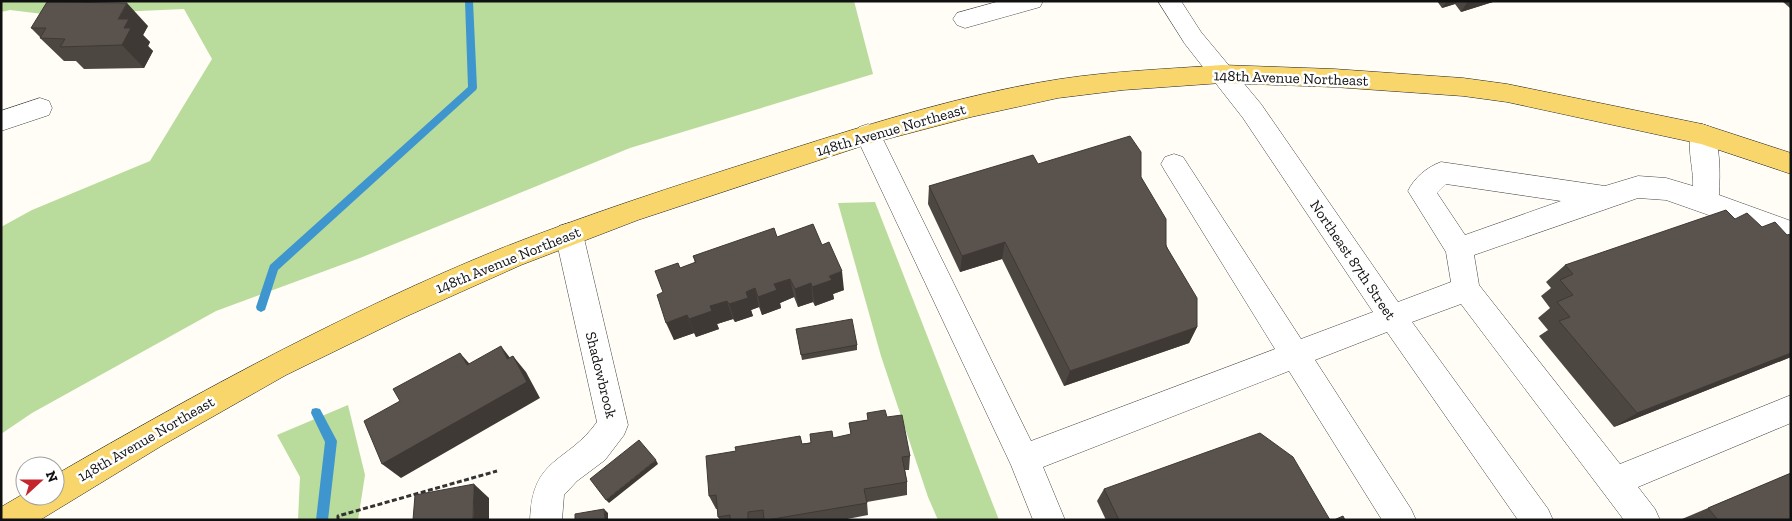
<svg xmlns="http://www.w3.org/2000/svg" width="1792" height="521" viewBox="0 0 1792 521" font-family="'Zilla Slab',serif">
<rect width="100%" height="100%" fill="#fffdf5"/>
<!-- forest -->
<g fill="#b9dc9c">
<polygon points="1,1 854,1 873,74 630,148 360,258 216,311 32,413 1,434 1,227 32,210 150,161 212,59 184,9 51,15 10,10 1,12"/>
<polygon points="875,202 999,520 938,520 928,497 881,356 838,203"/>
<polygon points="348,405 365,475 358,520 298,520 300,477 277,435"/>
</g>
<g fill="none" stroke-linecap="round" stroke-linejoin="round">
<!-- stream -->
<g fill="#3f96cf" fill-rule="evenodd">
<polygon points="465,1 473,1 477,88 476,90 278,270 265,310 261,312 257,310 256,307 270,265 468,87"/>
<polygon points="316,408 320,409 337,441 328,520 316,520 325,442 311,413 312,409"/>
</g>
<defs>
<g id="minor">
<polygon points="1000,1 1043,1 1040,7 965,28 957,25 953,19 957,13"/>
<path d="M 1158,1 L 1181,1 L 1201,32 L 1261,104 L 1398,302 L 1451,282 L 1446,252 L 1408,191 C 1414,178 1427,167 1441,162 L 1605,186 L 1638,176 L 1666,178 L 1693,186 C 1694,168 1685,143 1693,127 L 1702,124 L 1711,127 C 1721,146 1720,173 1719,195 L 1791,221 L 1791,244 L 1666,200 L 1638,198 L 1474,255 L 1479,285 L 1620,464 L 1791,395 L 1791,423 L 1638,487 L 1655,509 L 1660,520 L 1624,520 L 1461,304 L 1412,322 L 1548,509 L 1553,520 L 1518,520 L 1387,332 L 1315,360 L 1411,509 L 1416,520 L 1382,520 L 1289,371 L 1043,467 L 1065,520 L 1033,520 L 1011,465 L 855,134 L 859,127 L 868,124 L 877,127 L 1031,441 L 1275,349 L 1165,171 L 1161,164 L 1165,157 L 1174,154 L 1183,157 L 1301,339 L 1373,312 L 1243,118 L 1185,44 ZM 1446,184 L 1561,201 L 1465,235 L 1437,193 Z"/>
<polygon points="40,98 49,101 52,108 49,115 1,131 1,111"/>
<path d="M 569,223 L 579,226 L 583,234 L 628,425 L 624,435 L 605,460 L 577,481 L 564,495 L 562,520 L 530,520 C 532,456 567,464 597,422 L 555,234 L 559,226 Z"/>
</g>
<path id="major" d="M 1222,65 L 1334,69 L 1463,78 L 1507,84 L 1702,124 L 1791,153 L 1791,174 L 1701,144 L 1507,102 L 1463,96 L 1334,87 L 1222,83 L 1123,90 L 1058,98 L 971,117 L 868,144 L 638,220 L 521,265 L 405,317 L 286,375 L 163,445 L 40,520 L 1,520 L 1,507 L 25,493 L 25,496 L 55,496 L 55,475 C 200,391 347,311 502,248 C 588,214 675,186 763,158 C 860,127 958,95 1060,79 C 1113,71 1168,69 1222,65 Z"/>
</defs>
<!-- minor casing -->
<use href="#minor" stroke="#444" stroke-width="1"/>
<!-- major casing -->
<use href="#major" stroke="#222" stroke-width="1"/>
<!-- path -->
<polyline stroke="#333" stroke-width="3" stroke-dasharray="5 2.5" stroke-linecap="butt" points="338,520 338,516 497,471"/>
<!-- minor -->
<use href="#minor" fill="#fff" fill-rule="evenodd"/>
<!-- major -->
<use href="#major" fill="#f9d66b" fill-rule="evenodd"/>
</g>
<!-- wall -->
<g fill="#4d4742">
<polygon points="1437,1 1496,1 1461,12 1455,4 1442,8"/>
<polygon points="1782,1 1791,1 1791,9"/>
<polygon points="148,26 143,35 150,42 148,46 153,51 144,68 84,69 76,61 64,61 40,38 41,38 31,28"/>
<polygon points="1038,164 1141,177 1197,327 1189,343 1064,386 1002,259 960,272 928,204 929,186"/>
<polygon points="1735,219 1787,235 1791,234 1791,357 1614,427 1539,336 1548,330 1538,318 1550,308 1541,296 1551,288 1546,282 1565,265"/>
<polygon points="777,237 844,290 833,294 834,299 815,306 813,302 798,307 794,297 780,303 781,308 762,315 759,307 751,310 753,316 735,322 733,319 717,324 719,329 696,337 694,333 674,340 663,292 680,268 695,263 693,256"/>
<polygon points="796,329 857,345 857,350 802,360"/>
<polygon points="867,413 887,417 910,456 909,470 905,470 907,482 907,495 867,502 868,515 842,520 720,520 718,517 717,509 716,509 709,496 736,451 800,436 802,444 851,435 849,423 868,420"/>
<polygon points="1791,473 1791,520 1683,520 1682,519"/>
<polygon points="1104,489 1330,520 1106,520 1097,501"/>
</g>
<!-- shaded-wall -->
<g fill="#3f3936">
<polygon points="1447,1 1457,1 1455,4 1442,8"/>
<polygon points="1468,1 1496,1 1461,12"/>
<polygon points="127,3 148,26 143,35 150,42 148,46 153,51 144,68 122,45 124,28 118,19"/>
<polygon points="1005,242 1002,259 960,272 962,256"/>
<polygon points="842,271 844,290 833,294 834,299 815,306 812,287 829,276"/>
<polygon points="790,279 794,297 780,303 781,308 762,315 758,297 774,284"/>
<polygon points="811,283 813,302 798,307 795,289"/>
<polygon points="755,288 759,307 751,310 753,316 735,322 729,304 746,292"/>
<polygon points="727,301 733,319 717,324 719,329 696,337 689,319 710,306"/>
<polygon points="687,315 694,333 674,340 666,323"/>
<polygon points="1197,327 1189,343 1064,386 1070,371"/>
<polygon points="501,346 514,363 507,359"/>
<polygon points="460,353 475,370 467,365"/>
<polygon points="1791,353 1791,357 1614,427 1637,413"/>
<polygon points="513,356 526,372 540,398 401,478 382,464"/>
<polygon points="656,460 658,464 609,503 606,500"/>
<polygon points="474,484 489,498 489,520 473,520"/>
<polygon points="604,509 608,513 608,520 605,520"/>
</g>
<!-- building -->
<g fill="#5a524d" stroke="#3f3936">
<polygon points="47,2 127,3 118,19 129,19 124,28 131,28 122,45 60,47 65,39 40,38 46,28 31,28"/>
<polygon points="1130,136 1141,152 1141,177 1166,219 1166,246 1197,298 1197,327 1070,371 1005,242 962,256 929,186 1033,155 1038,164"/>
<polygon points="1726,210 1735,219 1747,213 1762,227 1775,222 1787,235 1791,234 1791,353 1637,413 1559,321 1570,317 1557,302 1573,295 1560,280 1573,274 1565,265"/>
<polygon points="813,224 822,245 829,242 842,271 829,276 832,280 812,287 811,283 795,289 790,279 774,284 777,290 758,297 755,288 746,292 748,298 729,304 727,301 710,306 712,311 689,319 687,315 666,323 657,295 663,292 655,271 678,263 680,268 696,262 693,256 774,228 777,237"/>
<polygon points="852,319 857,345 801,355 796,329"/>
<polygon points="501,346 507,359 513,356 527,382 382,464 364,421 400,401 393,389 460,353 467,365"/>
<polygon points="885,410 887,417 902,415 910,456 902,457 907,482 864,489 867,503 767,520 764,520 763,510 748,512 748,519 743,520 730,520 730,515 718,517 716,495 709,496 706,456 736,451 735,447 800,436 802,444 811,443 810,434 832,431 833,438 851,434 849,423 868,420 867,413"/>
<polygon points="1260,433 1293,457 1330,520 1119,520 1104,489"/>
<polygon points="639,440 656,460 606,500 590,479"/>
<polygon points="1791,473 1791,520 1718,520 1708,508"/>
<polygon points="474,484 473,520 413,520 415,495"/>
<polygon points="604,509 605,520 575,520 575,514"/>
<polygon points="1343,516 1345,520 1334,520"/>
</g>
<g text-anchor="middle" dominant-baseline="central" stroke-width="5" stroke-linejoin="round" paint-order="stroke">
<!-- street labels -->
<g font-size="15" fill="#111" stroke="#fff">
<text transform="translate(1291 78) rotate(2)">148th Avenue Northeast</text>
<text transform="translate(891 130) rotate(-16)">148th Avenue Northeast</text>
<text transform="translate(508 260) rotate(-22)">148th Avenue Northeast</text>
<text transform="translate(1353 260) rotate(56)">Northeast 87th Street</text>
<text transform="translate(601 375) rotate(76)">Shadowbrook</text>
<text transform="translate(146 439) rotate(-30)">148th Avenue Northeast</text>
</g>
</g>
<!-- border -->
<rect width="1792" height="521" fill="none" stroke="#111111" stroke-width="5"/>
<!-- north arrow -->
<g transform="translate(40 481) rotate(69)"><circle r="24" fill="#ffffff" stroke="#a0a0a0"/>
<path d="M0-4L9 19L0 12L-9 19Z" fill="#c4262e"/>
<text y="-8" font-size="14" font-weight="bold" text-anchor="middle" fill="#111111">N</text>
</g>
</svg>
